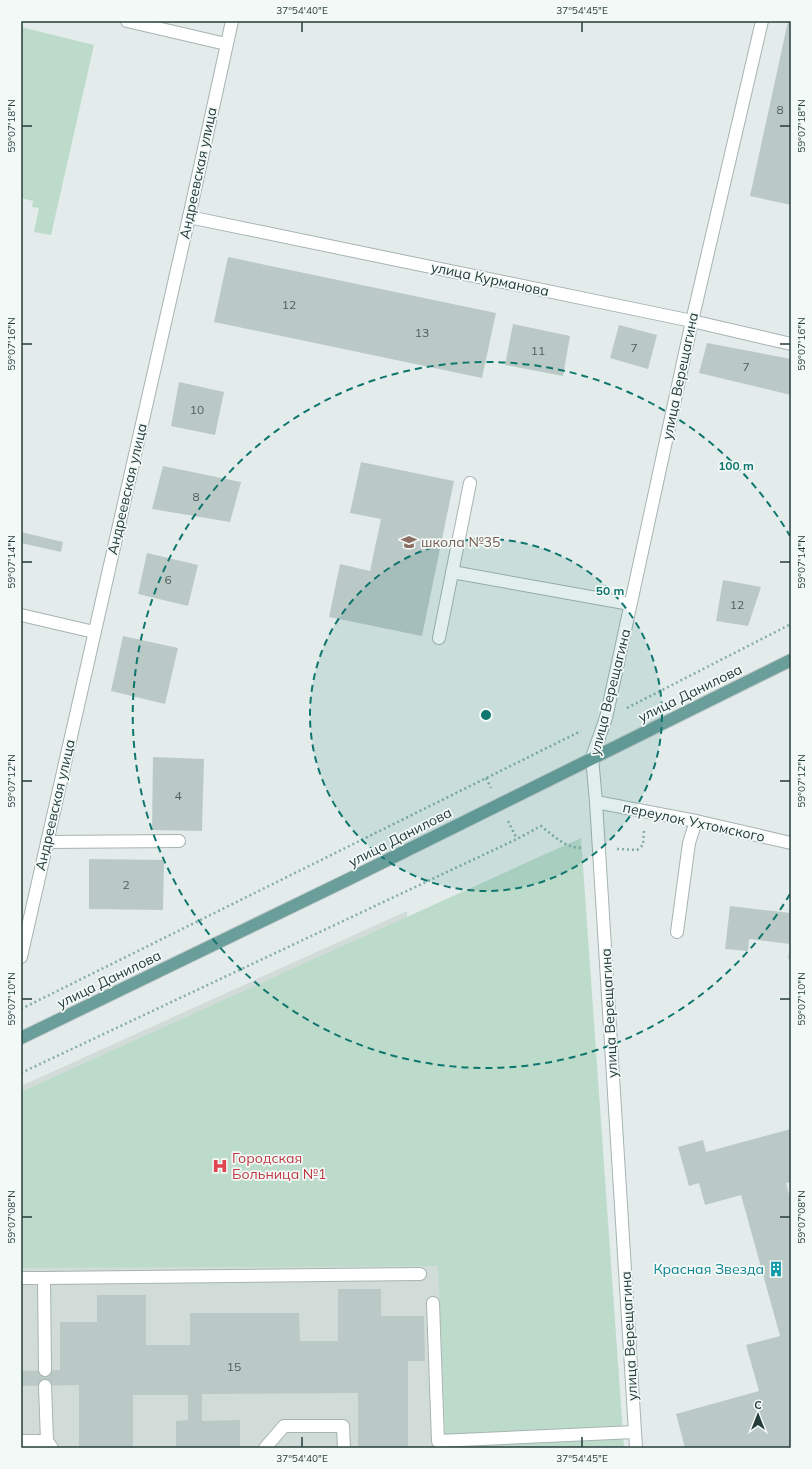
<svg xmlns="http://www.w3.org/2000/svg" width="812" height="1469" viewBox="0 0 812 1469" font-family="Mulish,sans-serif">
<rect width="100%" height="100%" fill="#e3ecea"/>
<!-- built -->
<polygon fill="#d1dcd9" points="407,911 424,1249 605,1448 21,1448 21,1086"/>
<!-- green -->
<g fill="#bddbcb">
<polygon points="21,27 94,45 51,235 34,232 39,208 32,207 33,201 21,198"/>
<polygon points="581,838 624,1448 446,1448 438,1266 21,1268 21,1092"/>
</g>
<!-- building -->
<g fill="#bbc9c6">
<polygon points="788,21 791,21 791,205 750,196"/>
<polygon points="228,257 496,313 482,378 214,322"/>
<polygon points="513,324 570,336 563,376 505,365"/>
<polygon points="619,325 657,335 648,369 610,358"/>
<polygon points="707,343 791,359 791,395 699,373"/>
<polygon points="179,382 224,392 215,435 171,426"/>
<polygon points="361,462 454,481 422,636 329,617 340,564 370,571 381,519 350,513"/>
<polygon points="163,466 241,482 230,522 152,509"/>
<polygon points="21,532 63,542 61,552 21,543"/>
<polygon points="147,553 198,565 188,606 138,594"/>
<polygon points="723,580 761,587 748,626 716,621"/>
<polygon points="123,636 178,648 165,704 111,691"/>
<polygon points="153,757 204,759 202,831 152,830"/>
<polygon points="89,859 164,860 163,910 89,909"/>
<polygon points="730,906 791,913 791,959 788,959 790,944 749,939 748,951 725,949"/>
<polygon points="791,1129 791,1182 786,1183 791,1202 791,1448 685,1448 676,1414 759,1391 746,1345 780,1336 741,1195 705,1205 699,1183 689,1186 678,1147 703,1140 706,1152"/>
<polygon points="338,1289 381,1289 381,1316 424,1316 425,1361 408,1361 408,1448 358,1448 358,1393 202,1394 202,1421 240,1420 240,1448 176,1448 176,1421 188,1420 188,1395 133,1395 133,1448 79,1448 79,1385 21,1386 21,1371 60,1370 60,1322 97,1322 97,1295 146,1295 146,1345 190,1345 190,1313 299,1313 300,1341 338,1341"/>
</g>
<g fill="none" stroke-linecap="round" stroke-linejoin="round">
<defs>
<g id="minor">
<polyline points="127,21 226,44"/>
<polyline points="189,217 692,321 791,344"/>
<polyline points="452,572 630,604"/>
<polyline points="21,615 94,632"/>
<polyline points="439,638 470,483"/>
<polyline points="596,802 696,821 791,843"/>
<polyline points="47,842 179,841"/>
<polyline points="677,932 689,843 696,821"/>
<polyline points="21,957 189,217 232,21"/>
<polyline points="21,1278 44,1278 45,1370"/>
<polyline points="44,1278 420,1274"/>
<polyline points="433,1303 438,1441 635,1432"/>
<polyline points="45,1386 47,1441 52,1448"/>
<polyline points="21,1441 47,1441 47,1448"/>
<polyline points="265,1448 284,1426 343,1426 344,1448"/>
<polyline points="636,1448 596,802 592,757 606,718 692,321 762,21"/>
</g>
<polyline id="major" points="21,1038 349,879 791,660"/>
</defs>
<!-- minor casing -->
<use href="#minor" stroke="#a6b4b2" stroke-width="14"/>
<!-- major casing -->
<use href="#major" stroke="#c2c8c8" stroke-width="14"/>
<!-- path -->
<g stroke="#85ada9" stroke-width="2.5" stroke-dasharray="2 3" stroke-linecap="butt">
<polyline points="627,708 791,624"/>
<polyline points="486,778 491,788"/>
<polyline points="508,821 517,839"/>
<polyline points="617,849 637,850 643,845 644,830"/>
<polyline points="21,1009 581,731"/>
<path d="M 21,1073 L 517,839 L 541,826 C 554,836 565,848 582,848"/>
</g>
<!-- minor -->
<use href="#minor" stroke="#fff" stroke-width="12"/>
<!-- major -->
<use href="#major" stroke="#6a9e9b" stroke-width="12"/>
</g>
<!-- ticks -->
<path fill="none" stroke="#243c3a" stroke-width="1.5" d="M 302,22 L 302,32M 582,22 L 582,32M 22,126 L 32,126M 780,126 L 790,126M 22,344 L 32,344M 780,344 L 790,344M 22,562 L 32,562M 780,562 L 790,562M 22,781 L 32,781M 780,781 L 790,781M 22,999 L 32,999M 780,999 L 790,999M 22,1217 L 32,1217M 780,1217 L 790,1217M 302,1437 L 302,1447M 582,1437 L 582,1447"/>
<!-- distance rings -->
<circle cx="486" cy="715" r="176" fill="#0f766e" fill-opacity=".12"/>
<g fill="none" stroke="#0f766e" stroke-width="2" stroke-dasharray="7 5">
<circle cx="486" cy="715" r="176"/>
<path d="M790 894A353 353 0 1 1 790 536"/>
</g>
<!-- icons -->
<defs>
<symbol id="school-bare" viewBox="-9 -9 18 18"><path d="M0-5L7-2L0 1L-7-2ZM-4 1L0 2.5L4 1V4Q0 6-4 4Z" fill="#8d6e63" stroke="#f3f9f7" stroke-width="2.5" paint-order="stroke"/></symbol>
<symbol id="hospital-bare" viewBox="-9 -9 18 18"><path d="M-5-5h3v3.5h4V-5h3V5h-3V1.5h-4V5h-3Z" fill="#e0444e" stroke="#f3f9f7" stroke-width="2.5" paint-order="stroke"/></symbol>
<symbol id="building-bare" viewBox="-9 -9 18 18"><path d="M-4-6H4V6H1V3H-1V6H-4ZM-2.5-4.3h1.7v1.8h-1.7ZM.8-4.3h1.7v1.8H.8ZM-2.5-1h1.7V.8h-1.7ZM.8-1h1.7V.8H.8Z" fill="#0f9aa8" stroke="#f3f9f7" stroke-width="2.5" paint-order="stroke"/></symbol>
</defs>
<g fill-rule="evenodd">
<use href="#school-bare" x="398" y="531" width="22" height="22"/>
<use href="#hospital-bare" x="209" y="1155" width="22" height="22"/>
<use href="#building-bare" x="765" y="1258" width="22" height="22"/>
</g>
<g text-anchor="middle" dominant-baseline="central" stroke-width="3.5" stroke-linejoin="round" paint-order="stroke">
<!-- number labels -->
<g font-size="12" fill="#4a5f5d">
<text x="780" y="109">8</text>
<text x="289" y="304">12</text>
<text x="422" y="332">13</text>
<text x="634" y="347">7</text>
<text x="538" y="350">11</text>
<text x="746" y="366">7</text>
<text x="197" y="409">10</text>
<text x="196" y="496">8</text>
<text x="168" y="579">6</text>
<text x="737" y="604">12</text>
<text x="178" y="795">4</text>
<text x="126" y="884">2</text>
<text x="234" y="1366">15</text>
</g>
<!-- street labels -->
<g font-size="14" fill="#243c3a" stroke="#f3f9f7">
<text transform="translate(198 173) rotate(-78)">Андреевская улица</text>
<text transform="translate(490 279) rotate(12)">улица Курманова</text>
<text transform="translate(680 376) rotate(-78)">улица Верещагина</text>
<text transform="translate(127 489) rotate(-77)">Андреевская улица</text>
<text transform="translate(610 692) rotate(-76)">улица Верещагина</text>
<text transform="translate(690 693) rotate(-26)">улица Данилова</text>
<text transform="translate(55 805) rotate(-77)">Андреевская улица</text>
<text transform="translate(694 822) rotate(12)">переулок Ухтомского</text>
<text transform="translate(400 837) rotate(-27)">улица Данилова</text>
<text transform="translate(109 979) rotate(-26)">улица Данилова</text>
<text transform="translate(609 1013) rotate(-93)">улица Верещагина</text>
<text transform="translate(629 1336) rotate(-93)">улица Верещагина</text>
</g>
<!-- education labels -->
<g font-size="14" fill="#785e54" stroke="#f3f9f7" text-anchor="start">
<text x="421" y="542">школа №35</text>
</g>
<!-- health labels -->
<g font-size="14" fill="#be3a42" stroke="#f3f9f7" text-anchor="start">
<text x="232" y="1158">Городская<tspan x="232" dy="16">Больница №1</tspan></text>
</g>
<!-- culture labels -->
<g font-size="14" fill="#0d838f" stroke="#f3f9f7" text-anchor="end">
<text x="764" y="1269">Красная Звезда</text>
</g>
</g>
<circle cx="486" cy="715" r="6" fill="#0f766e" stroke="#f3f9f7" stroke-width="2"/>
<g font-size="12" text-anchor="middle" font-weight="bold" fill="#0f766e" stroke="#f3f9f7" stroke-width="3.5" stroke-linejoin="round" paint-order="stroke">
<text x="736" y="470">100 m</text>
<text x="610" y="595">50 m</text>
</g>
<!-- border -->
<rect width="812" height="1469" fill="none" stroke="#f3f9f7" stroke-width="44"/>
<!-- north arrow -->
<g transform="translate(758 1415)" stroke="#f3f9f7" stroke-width="3" paint-order="stroke">
<path d="M0-3L7 15L0 10L-7 15Z" fill="#243c3a"/>
<text y="-6" font-size="11" font-weight="bold" text-anchor="middle" fill="#243c3a">С</text>
</g>
<rect x="22" y="22" width="768" height="1425" fill="none" stroke="#243c3a" stroke-width="1.5"/>
<g font-size="10" text-anchor="middle" fill="#243c3a">
<text x="302" y="14">37°54'40"E</text>
<text x="582" y="14">37°54'45"E</text>
<text transform="translate(11 126) rotate(-90)" y="4">59°07'18"N</text>
<text transform="translate(801 126) rotate(-90)" y="4">59°07'18"N</text>
<text transform="translate(11 344) rotate(-90)" y="4">59°07'16"N</text>
<text transform="translate(801 344) rotate(-90)" y="4">59°07'16"N</text>
<text transform="translate(11 562) rotate(-90)" y="4">59°07'14"N</text>
<text transform="translate(801 562) rotate(-90)" y="4">59°07'14"N</text>
<text transform="translate(11 781) rotate(-90)" y="4">59°07'12"N</text>
<text transform="translate(801 781) rotate(-90)" y="4">59°07'12"N</text>
<text transform="translate(11 999) rotate(-90)" y="4">59°07'10"N</text>
<text transform="translate(801 999) rotate(-90)" y="4">59°07'10"N</text>
<text transform="translate(11 1217) rotate(-90)" y="4">59°07'08"N</text>
<text transform="translate(801 1217) rotate(-90)" y="4">59°07'08"N</text>
<text x="302" y="1462">37°54'40"E</text>
<text x="582" y="1462">37°54'45"E</text>
</g>
</svg>
